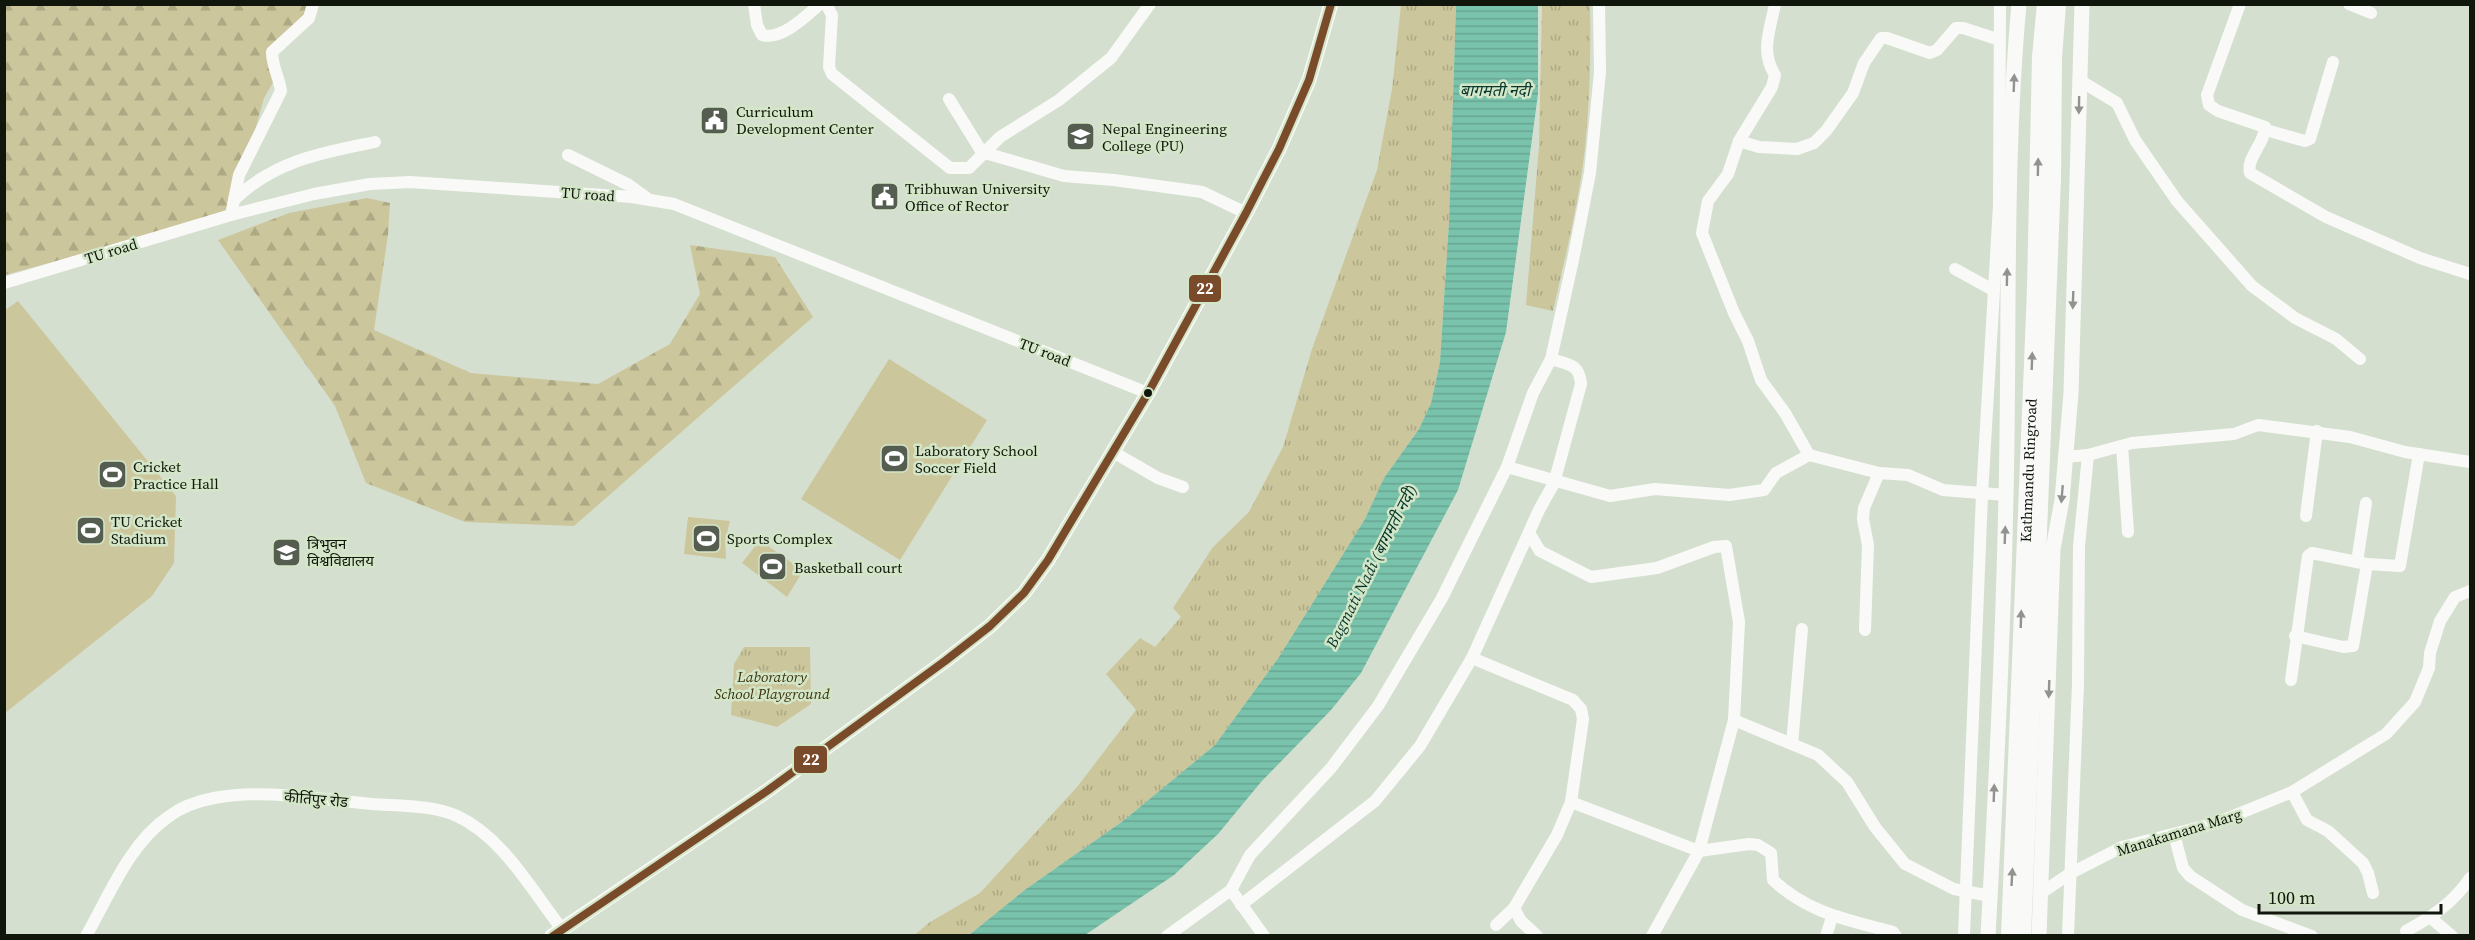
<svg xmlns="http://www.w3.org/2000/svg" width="2475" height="940" viewBox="0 0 2475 940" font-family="'Source Serif 4','Noto Sans Devanagari',serif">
<defs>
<pattern id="grass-tufts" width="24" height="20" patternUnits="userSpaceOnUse" patternTransform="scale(1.5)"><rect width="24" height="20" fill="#ccc69c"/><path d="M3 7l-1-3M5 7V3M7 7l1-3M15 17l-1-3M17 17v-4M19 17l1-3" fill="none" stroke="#aea985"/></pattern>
<pattern id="forest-firs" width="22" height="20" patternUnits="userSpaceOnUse" patternTransform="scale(1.5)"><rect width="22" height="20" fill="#ccc69c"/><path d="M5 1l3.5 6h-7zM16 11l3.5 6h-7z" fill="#aea985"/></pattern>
<pattern id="water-rules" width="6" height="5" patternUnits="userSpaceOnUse" patternTransform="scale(1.5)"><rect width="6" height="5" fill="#79c2ab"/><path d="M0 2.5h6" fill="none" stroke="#68a692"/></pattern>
</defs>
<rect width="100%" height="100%" fill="#d5dfcf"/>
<!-- grass -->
<g fill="url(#grass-tufts)">
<polygon points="1401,5 1456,5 1449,222 1440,362 1431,403 1419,429 1384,478 1365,519 1279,657 1215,745 1123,821 1026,889 969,935 913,936 930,922 980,893 1077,787 1136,710 1106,674 1140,638 1155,647 1181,617 1173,608 1213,547 1249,512 1283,447 1312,349 1377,170 1392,89"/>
<path d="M 1542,5 L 1590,5 C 1591,53 1590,100 1585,148 C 1579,203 1565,257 1553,311 L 1526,305 L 1539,146 Z"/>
<polygon points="744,647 810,647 811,704 777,727 731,715 734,664"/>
</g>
<!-- forest -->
<g fill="url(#forest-firs)">
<polygon points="5,5 309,5 310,12 278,42 275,79 264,98 234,205 219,217 5,275"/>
<polygon points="367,198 390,203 388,235 374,330 471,373 598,384 670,344 700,294 690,245 775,257 813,317 574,526 465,522 366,483 335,406 218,240 289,213"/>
</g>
<!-- pitch -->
<g fill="#ccc69c">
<polygon points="18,301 176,496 174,563 152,596 5,713 4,311"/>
<polygon points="889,359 987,420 900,560 801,499"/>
<polygon points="688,517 730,521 725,541 726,559 684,554"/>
<polygon points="760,540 803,571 787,597 742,563"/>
</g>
<!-- water -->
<polygon fill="url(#water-rules)" points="1456,5 1538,5 1538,94 1506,332 1458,490 1361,673 1331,710 1261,782 1218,834 1174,875 1085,935 969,935 1026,889 1123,821 1215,745 1279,657 1365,519 1384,478 1419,429 1431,403 1440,362 1449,222"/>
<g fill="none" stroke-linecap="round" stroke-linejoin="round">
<!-- minor -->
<g stroke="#f9faf8" stroke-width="12">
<path d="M 754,4 L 757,25 L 762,35 C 782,40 805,17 820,4"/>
<polyline points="826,4 832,15 829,67 832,74 950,168 969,168 1000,137 1059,100 1111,58 1150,4"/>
<path d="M 1775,4 C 1770,31 1760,51 1775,75 L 1772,87 L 1739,141 L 1728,174 L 1708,201 L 1702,233 L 1734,313 L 1748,341 L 1761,380 L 1785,413 L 1809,455"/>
<path d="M 2240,4 L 2207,95 L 2209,105 L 2218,111 L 2265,127 C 2265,143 2246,158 2250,173 L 2326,217 L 2420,258 L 2470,274"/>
<polyline points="2349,4 2371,13"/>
<polyline points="2079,80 2117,103 2135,140 2177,201 2252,286 2295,318 2336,339 2360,359"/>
<polyline points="949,99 980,149 985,153 1064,176 1114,180 1202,192 1246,213"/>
<polyline points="2266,130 2305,141 2310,139 2333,62"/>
<polyline points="1739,141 1759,147 1797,149 1814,143 1826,131 1853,93 1864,63 1881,38 1887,38 1930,53 1937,50 1956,28 1963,28 2000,40"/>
<polyline points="568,155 629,185 647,198"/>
<path d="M 234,200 C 275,160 322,153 375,142"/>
<path d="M 231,215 L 239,175 L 281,91 C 279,77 272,66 272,52 L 309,18 L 313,4"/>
<polyline points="1955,269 1993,290"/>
<polyline points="4,283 231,215 314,194 370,184 410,182 632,197 674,204 1148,393"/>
<polyline points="2122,446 2128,532"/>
<polyline points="1113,452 1158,478 1183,487"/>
<polyline points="2065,457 2088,455 2132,443 2234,434 2258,425 2350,437 2405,452 2470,462"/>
<polyline points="1507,467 1610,496 1655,489 1729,495 1764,490 1776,473 1809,455 1879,473 1908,475 1943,490 2006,495"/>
<polyline points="2306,516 2317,431"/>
<polyline points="1529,533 1540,551 1591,577 1657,568 1714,547 1726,546 1739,622 1734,720 1699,851 1652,936"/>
<polyline points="2357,562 2366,503"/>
<polyline points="1865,630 1868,545 1863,519 1864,508 1879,473"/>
<polyline points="2295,636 2343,647 2353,646 2367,564"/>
<polyline points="1472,658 1573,700 1581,709 1583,719 1571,802 1557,835 1514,908 1496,925"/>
<polyline points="2291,680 2308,556 2312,553 2367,564 2400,566 2419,454"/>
<polyline points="1734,720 1818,755 1847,782 1875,827 1905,864 1954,889 1990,896"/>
<polyline points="1792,744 1802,629"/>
<polyline points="2292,792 2307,820 2328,831 2363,863 2368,873 2373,893"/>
<path d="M 1571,802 L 1699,851 L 1749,844 L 1758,845 L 1771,853 L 1773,880 C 1808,913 1848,920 1893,932 L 1896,936"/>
<polyline points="2174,834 2183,868 2190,876 2242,910 2312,936"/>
<polyline points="1231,890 1264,936"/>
<polyline points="2041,893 2071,873 2122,847 2216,823 2292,792 2386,734 2415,702 2429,668 2430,653 2440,621 2455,597 2470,591"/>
<path d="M 1241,905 L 1375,801 L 1420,746 L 1472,658 L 1539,510 L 1554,483 L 1581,384 C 1579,363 1569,365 1551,359"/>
<polyline points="1514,908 1521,921 1537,936"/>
<polyline points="2431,918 2452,936"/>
<path d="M 2406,931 C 2432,917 2454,902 2470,878"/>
<path d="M 86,936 C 109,896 129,844 168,817 C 181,807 198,801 214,798 C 265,788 321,800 372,804 C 399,806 433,805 457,816 C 503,837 532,891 562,929"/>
<polyline points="1167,936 1231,890 1250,855 1331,768 1378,706 1442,598 1507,467 1533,393 1551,359 1573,260 1590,173 1600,72 1599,4"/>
<polyline points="1826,936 1832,917"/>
<polyline points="1964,936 1982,495 1999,205 2000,4"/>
<polyline points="2068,936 2078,684 2079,546 2088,455"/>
</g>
<!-- major -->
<g stroke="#f9faf8" stroke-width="15">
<polyline points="552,936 767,791 945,661 990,626 1024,593 1048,560 1148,393 1246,213 1279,149 1309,80 1331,4"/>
<path d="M 1988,936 C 1996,789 2003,642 2006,496 C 2010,332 2004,168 2019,4"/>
<polyline points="2039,936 2053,549 2062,500 2071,393 2082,4"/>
</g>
<!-- highway -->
<g stroke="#f9faf8" stroke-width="16">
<path id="s1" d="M 2009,936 L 2035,289 L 2040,57 L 2045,4"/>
<polyline points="2023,936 2053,178 2054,58 2058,4"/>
</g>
<defs>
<polyline id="bus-1" points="553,936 767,791 945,661 990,626 1024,593 1048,560 1148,393 1246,213 1279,149 1309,80 1331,4"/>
</defs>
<!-- bus-1 casing -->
<use href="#bus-1" stroke="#d4e6c8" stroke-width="12"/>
<!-- bus-1 -->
<use href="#bus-1" stroke="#7a4b2a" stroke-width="8"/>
</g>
<!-- one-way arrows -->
<defs><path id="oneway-solid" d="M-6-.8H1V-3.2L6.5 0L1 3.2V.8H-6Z" transform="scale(1.5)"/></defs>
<g fill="#90938e">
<use href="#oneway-solid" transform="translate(2014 83) rotate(-88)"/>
<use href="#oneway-solid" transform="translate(2079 105) rotate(91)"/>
<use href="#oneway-solid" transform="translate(2038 167) rotate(-89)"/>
<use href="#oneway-solid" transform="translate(2007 277) rotate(-89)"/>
<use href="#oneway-solid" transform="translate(2073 300) rotate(92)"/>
<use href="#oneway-solid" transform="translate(2032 361) rotate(-88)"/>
<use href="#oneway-solid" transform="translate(2062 494) rotate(95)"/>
<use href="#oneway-solid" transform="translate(2005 535) rotate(-88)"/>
<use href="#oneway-solid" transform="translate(2021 619) rotate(-88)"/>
<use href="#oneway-solid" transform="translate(2049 689) rotate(92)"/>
<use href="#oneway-solid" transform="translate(1994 793) rotate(-88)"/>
<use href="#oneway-solid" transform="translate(2012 877) rotate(-87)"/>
</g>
<!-- icons -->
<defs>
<symbol id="civic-square" viewBox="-11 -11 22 22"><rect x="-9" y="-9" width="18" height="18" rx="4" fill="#555c50" stroke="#d4e6c8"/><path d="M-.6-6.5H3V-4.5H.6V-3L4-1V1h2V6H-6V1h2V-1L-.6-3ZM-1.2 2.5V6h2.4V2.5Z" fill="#fff"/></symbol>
<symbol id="university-square" viewBox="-11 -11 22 22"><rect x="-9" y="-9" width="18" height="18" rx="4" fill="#555c50" stroke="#d4e6c8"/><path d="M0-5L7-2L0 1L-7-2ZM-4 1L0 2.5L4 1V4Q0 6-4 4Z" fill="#fff"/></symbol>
<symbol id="stadium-square" viewBox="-11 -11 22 22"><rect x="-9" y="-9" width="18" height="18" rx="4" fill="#555c50" stroke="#d4e6c8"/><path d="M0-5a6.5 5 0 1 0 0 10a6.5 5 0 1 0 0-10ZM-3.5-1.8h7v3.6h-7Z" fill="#fff"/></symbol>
</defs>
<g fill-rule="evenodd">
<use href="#civic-square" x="698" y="104" width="33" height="33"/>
<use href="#university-square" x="1064" y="120" width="33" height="33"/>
<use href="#civic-square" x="868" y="180" width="33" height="33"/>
<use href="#stadium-square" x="878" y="442" width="33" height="33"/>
<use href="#stadium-square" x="96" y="458" width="33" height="33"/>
<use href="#stadium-square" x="74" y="514" width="33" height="33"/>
<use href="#stadium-square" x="690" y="522" width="33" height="33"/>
<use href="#university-square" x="270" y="536" width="33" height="33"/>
<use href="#stadium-square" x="756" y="550" width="33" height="33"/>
</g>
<!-- markers -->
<circle fill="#10160c" stroke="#d4e6c8" stroke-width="2" cx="1148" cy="393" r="5"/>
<g text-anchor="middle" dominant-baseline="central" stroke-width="5" stroke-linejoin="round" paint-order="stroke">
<!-- poi labels -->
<g font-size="15" fill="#10160c" stroke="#d4e6c8" text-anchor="start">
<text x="736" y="111">Curriculum<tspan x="736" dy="17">Development Center</tspan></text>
<text x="1102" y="128">Nepal Engineering<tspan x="1102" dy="17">College (PU)</tspan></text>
<text x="905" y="188">Tribhuwan University<tspan x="905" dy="17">Office of Rector</tspan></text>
<text x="915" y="450">Laboratory School<tspan x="915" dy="17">Soccer Field</tspan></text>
<text x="133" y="466">Cricket<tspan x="133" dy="17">Practice Hall</tspan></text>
<text x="111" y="521">TU Cricket<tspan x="111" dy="17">Stadium</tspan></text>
<text x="727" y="538">Sports Complex</text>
<text x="307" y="543">त्रिभुवन<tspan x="307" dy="17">विश्वविद्यालय</tspan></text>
<text x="794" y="567">Basketball court</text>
</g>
<!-- street labels -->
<g font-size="15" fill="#10160c" stroke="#d4e6c8">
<text transform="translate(588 194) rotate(4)">TU road</text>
<text transform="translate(111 251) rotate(-17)">TU road</text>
<text transform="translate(1045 352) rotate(21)">TU road</text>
<text stroke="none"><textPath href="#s1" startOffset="466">Kathmandu Ringroad</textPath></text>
<text transform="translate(316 799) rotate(5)">कीर्तिपुर रोड</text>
<text transform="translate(2179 832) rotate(-17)">Manakamana Marg</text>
</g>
<!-- park labels -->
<g font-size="15" font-style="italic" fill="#3e3410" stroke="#d4e6c8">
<text x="772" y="676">Laboratory<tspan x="772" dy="17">School Playground</tspan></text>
</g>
<!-- water labels -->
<g font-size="16" font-style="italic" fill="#07372c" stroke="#d4e6c8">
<text x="1495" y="90">बागमती नदी</text>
<text transform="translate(1371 566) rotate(-63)">Bagmati Nadi (बागमती नदी)</text>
</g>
</g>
<g stroke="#d4e6c8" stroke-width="2">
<rect x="1188" y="274" width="34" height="29" rx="6" fill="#7a4b2a"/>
<rect x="793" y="745" width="35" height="29" rx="6" fill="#7a4b2a"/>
</g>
<g font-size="16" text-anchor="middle" font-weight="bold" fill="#fff">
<text x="1205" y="294">22</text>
<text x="811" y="765">22</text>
</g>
<!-- border -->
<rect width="2475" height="940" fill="none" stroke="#10160c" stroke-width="12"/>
<!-- scale -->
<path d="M2259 904v9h182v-9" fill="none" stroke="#10160c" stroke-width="3"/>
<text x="2268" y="904" font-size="18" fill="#10160c" stroke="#d4e6c8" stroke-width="4.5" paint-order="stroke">100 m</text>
</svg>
